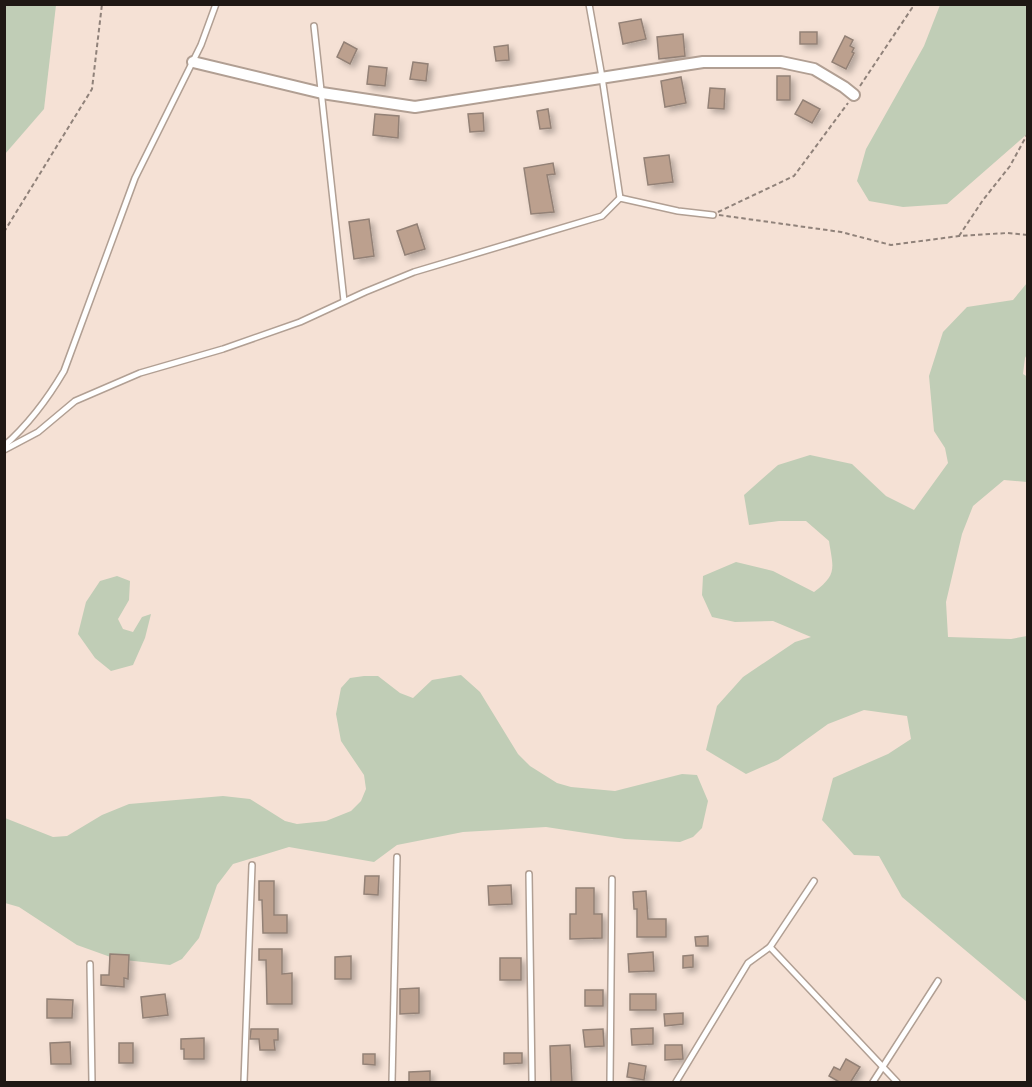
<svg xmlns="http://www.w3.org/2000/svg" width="1032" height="1087" viewBox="0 0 1032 1087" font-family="Raleway,sans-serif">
<defs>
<filter id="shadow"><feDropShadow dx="4" dy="4" stdDeviation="3" flood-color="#0004"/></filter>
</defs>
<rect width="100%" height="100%" fill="#f5e1d5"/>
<!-- green -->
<g fill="#c0cdb6">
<polygon points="5,4 56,5 44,109 5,154"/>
<polygon points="940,5 1027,5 1027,134 947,204 903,207 869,201 857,181 866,149 924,46"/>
<path d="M 1027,283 L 1028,352 L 1025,358 L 1023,374 L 1028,377 L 1027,482 L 1004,480 L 973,506 L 962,534 L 946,602 L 948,637 L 1011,639 L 1027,636 L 1027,1002 L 902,897 L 879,856 L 854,855 L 822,820 L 833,778 L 888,754 L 911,739 L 907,716 L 864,710 L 828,724 L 778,760 L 746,774 L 706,750 L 717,706 L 743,677 L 795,642 L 811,637 L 773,621 L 735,622 L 712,617 L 702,595 L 703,576 L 736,562 L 773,571 L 814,592 C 838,574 833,568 829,541 L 806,521 L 779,521 L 749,525 L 744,495 L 778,465 L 810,455 L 852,464 L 886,496 L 914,510 L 948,463 L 945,448 L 934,431 L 929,376 L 943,332 L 967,307 L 1013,300 Z"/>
<polygon points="117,576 130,581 129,600 118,619 123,629 133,632 142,617 151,614 145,638 133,665 111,671 95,658 78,634 86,602 100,581"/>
<polygon points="461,675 480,692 518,754 530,766 557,783 571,787 615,791 682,774 697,775 708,801 702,828 693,837 680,842 625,839 546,827 463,832 397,845 374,862 289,847 233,864 217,885 199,938 182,959 170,965 116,959 77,945 19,907 5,903 5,818 53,837 67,836 102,815 129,804 223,796 250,799 285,821 297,824 326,821 351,811 361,801 366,789 364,775 341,741 336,714 341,688 350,678 364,676 378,676 400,693 413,698 432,680"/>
</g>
<!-- building -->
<g fill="#bca08e" stroke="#938176" stroke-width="1.5" filter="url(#shadow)">
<polygon points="641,19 646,39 623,44 619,23"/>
<rect x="800" y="32" width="17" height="12"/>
<polygon points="683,34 685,56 659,59 657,37"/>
<polygon points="845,36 853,40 850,46 854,48 852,52 854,53 846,69 832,62"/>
<polygon points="344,42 357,49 350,64 337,57"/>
<polygon points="508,45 509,60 496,61 494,47"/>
<polygon points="413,62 428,64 426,81 410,79"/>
<polygon points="369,66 387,68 385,86 367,84"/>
<rect x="777" y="76" width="13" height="24"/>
<polygon points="681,77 686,103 665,107 661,81"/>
<polygon points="710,88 725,89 724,109 708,108"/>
<polygon points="803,100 820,109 812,123 795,114"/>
<polygon points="548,109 551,128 540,129 537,111"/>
<polygon points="483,113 484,131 470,132 468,114"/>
<polygon points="375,114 399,116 398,138 373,135"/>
<polygon points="669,155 673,182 648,185 644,158"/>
<polygon points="553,163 555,174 547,175 554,212 531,214 524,168"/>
<polygon points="369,219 374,256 354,259 349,222"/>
<polygon points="417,224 425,249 405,255 397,231"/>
<polygon points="365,876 379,876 378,895 364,894"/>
<polygon points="259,881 274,881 274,915 287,915 287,933 263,933 262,900 259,900"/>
<polygon points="511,885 512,904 489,905 488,886"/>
<polygon points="576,888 594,888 594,914 602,914 602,938 570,939 570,914 576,914"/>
<polygon points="646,891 648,919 666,919 666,937 637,937 637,909 634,909 633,892"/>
<polygon points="708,936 708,946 696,946 695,937"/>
<polygon points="259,949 282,949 282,974 292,973 292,1004 267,1004 266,960 259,960"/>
<polygon points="653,952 654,971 629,972 628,954"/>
<polygon points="110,954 129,955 128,979 124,978 124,987 101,985 101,975 109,975"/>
<polygon points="693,955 693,967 683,968 683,956"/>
<polygon points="351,956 351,979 335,979 335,957"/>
<rect x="500" y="958" width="21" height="22"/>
<polygon points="419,988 419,1013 400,1014 400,989"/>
<rect x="585" y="990" width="18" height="16"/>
<polygon points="165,994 168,1015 143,1018 141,997"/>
<rect x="630" y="994" width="26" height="16"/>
<polygon points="47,999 73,1000 72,1018 47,1018"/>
<polygon points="683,1013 683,1024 665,1026 664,1014"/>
<polygon points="653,1028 653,1044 632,1045 631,1029"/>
<polygon points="251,1029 278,1029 278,1040 274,1040 275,1050 260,1050 259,1039 250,1039"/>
<polygon points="603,1029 604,1046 585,1047 583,1030"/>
<polygon points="204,1038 204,1059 184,1059 184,1049 181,1049 181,1039"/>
<polygon points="70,1042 71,1064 51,1064 50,1043"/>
<rect x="119" y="1043" width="14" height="20"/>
<polygon points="570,1045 572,1082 551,1083 550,1046"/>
<polygon points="665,1045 682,1045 683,1059 665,1060"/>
<polygon points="504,1053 522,1053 522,1063 504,1064"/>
<polygon points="363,1054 375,1054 375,1065 363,1064"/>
<polygon points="846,1059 860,1067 850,1083 841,1083 829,1076 834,1067 840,1070"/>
<polygon points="629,1063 646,1066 644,1080 627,1077"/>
<polygon points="430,1071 430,1083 409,1083 409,1072"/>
</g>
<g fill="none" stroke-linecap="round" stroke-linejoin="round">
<defs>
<g id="lane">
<polyline points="589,4 602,77 620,198"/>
<polyline points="314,26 344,301"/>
<path d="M 4,446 C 29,424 47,400 64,371 L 135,178 L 201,45 L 216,4"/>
<polyline points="4,450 38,432 75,401 140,373 223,349 300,322 365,292 414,272 602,216 620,198 678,211 713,215"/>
<polyline points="529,874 532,1082"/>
<polyline points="770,947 814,881"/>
<polyline points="90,964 92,1082"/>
<polyline points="244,1082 252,865"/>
<polyline points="392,1082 397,857"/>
<polyline points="610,1082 612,879"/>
<polyline points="676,1082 748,963 770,947 897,1082"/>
<polyline points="873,1082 938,981"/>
</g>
<polyline id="street" points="193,62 322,93 415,107 703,62 781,62 814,69 844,87 854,95"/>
</defs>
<!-- lane casing -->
<use href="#lane" stroke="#b19f93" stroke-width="8"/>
<!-- street casing -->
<use href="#street" stroke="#b19f93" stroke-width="14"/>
<!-- path -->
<g stroke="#90827a" stroke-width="2" stroke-dasharray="4.5 3" stroke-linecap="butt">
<polyline points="860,86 912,8 911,4"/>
<polyline points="718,212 794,176 848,103"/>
<polyline points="719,215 841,232 891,245 959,236 1007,233 1028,235"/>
<polyline points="4,232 92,89 102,4"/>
<polyline points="959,236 983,200 1010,166 1028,133"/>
</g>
<!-- lane -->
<use href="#lane" stroke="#fff" stroke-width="5"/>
<!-- street -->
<use href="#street" stroke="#fff" stroke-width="10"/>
</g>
<!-- border -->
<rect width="1032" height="1087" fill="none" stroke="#1f1814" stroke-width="12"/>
</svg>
